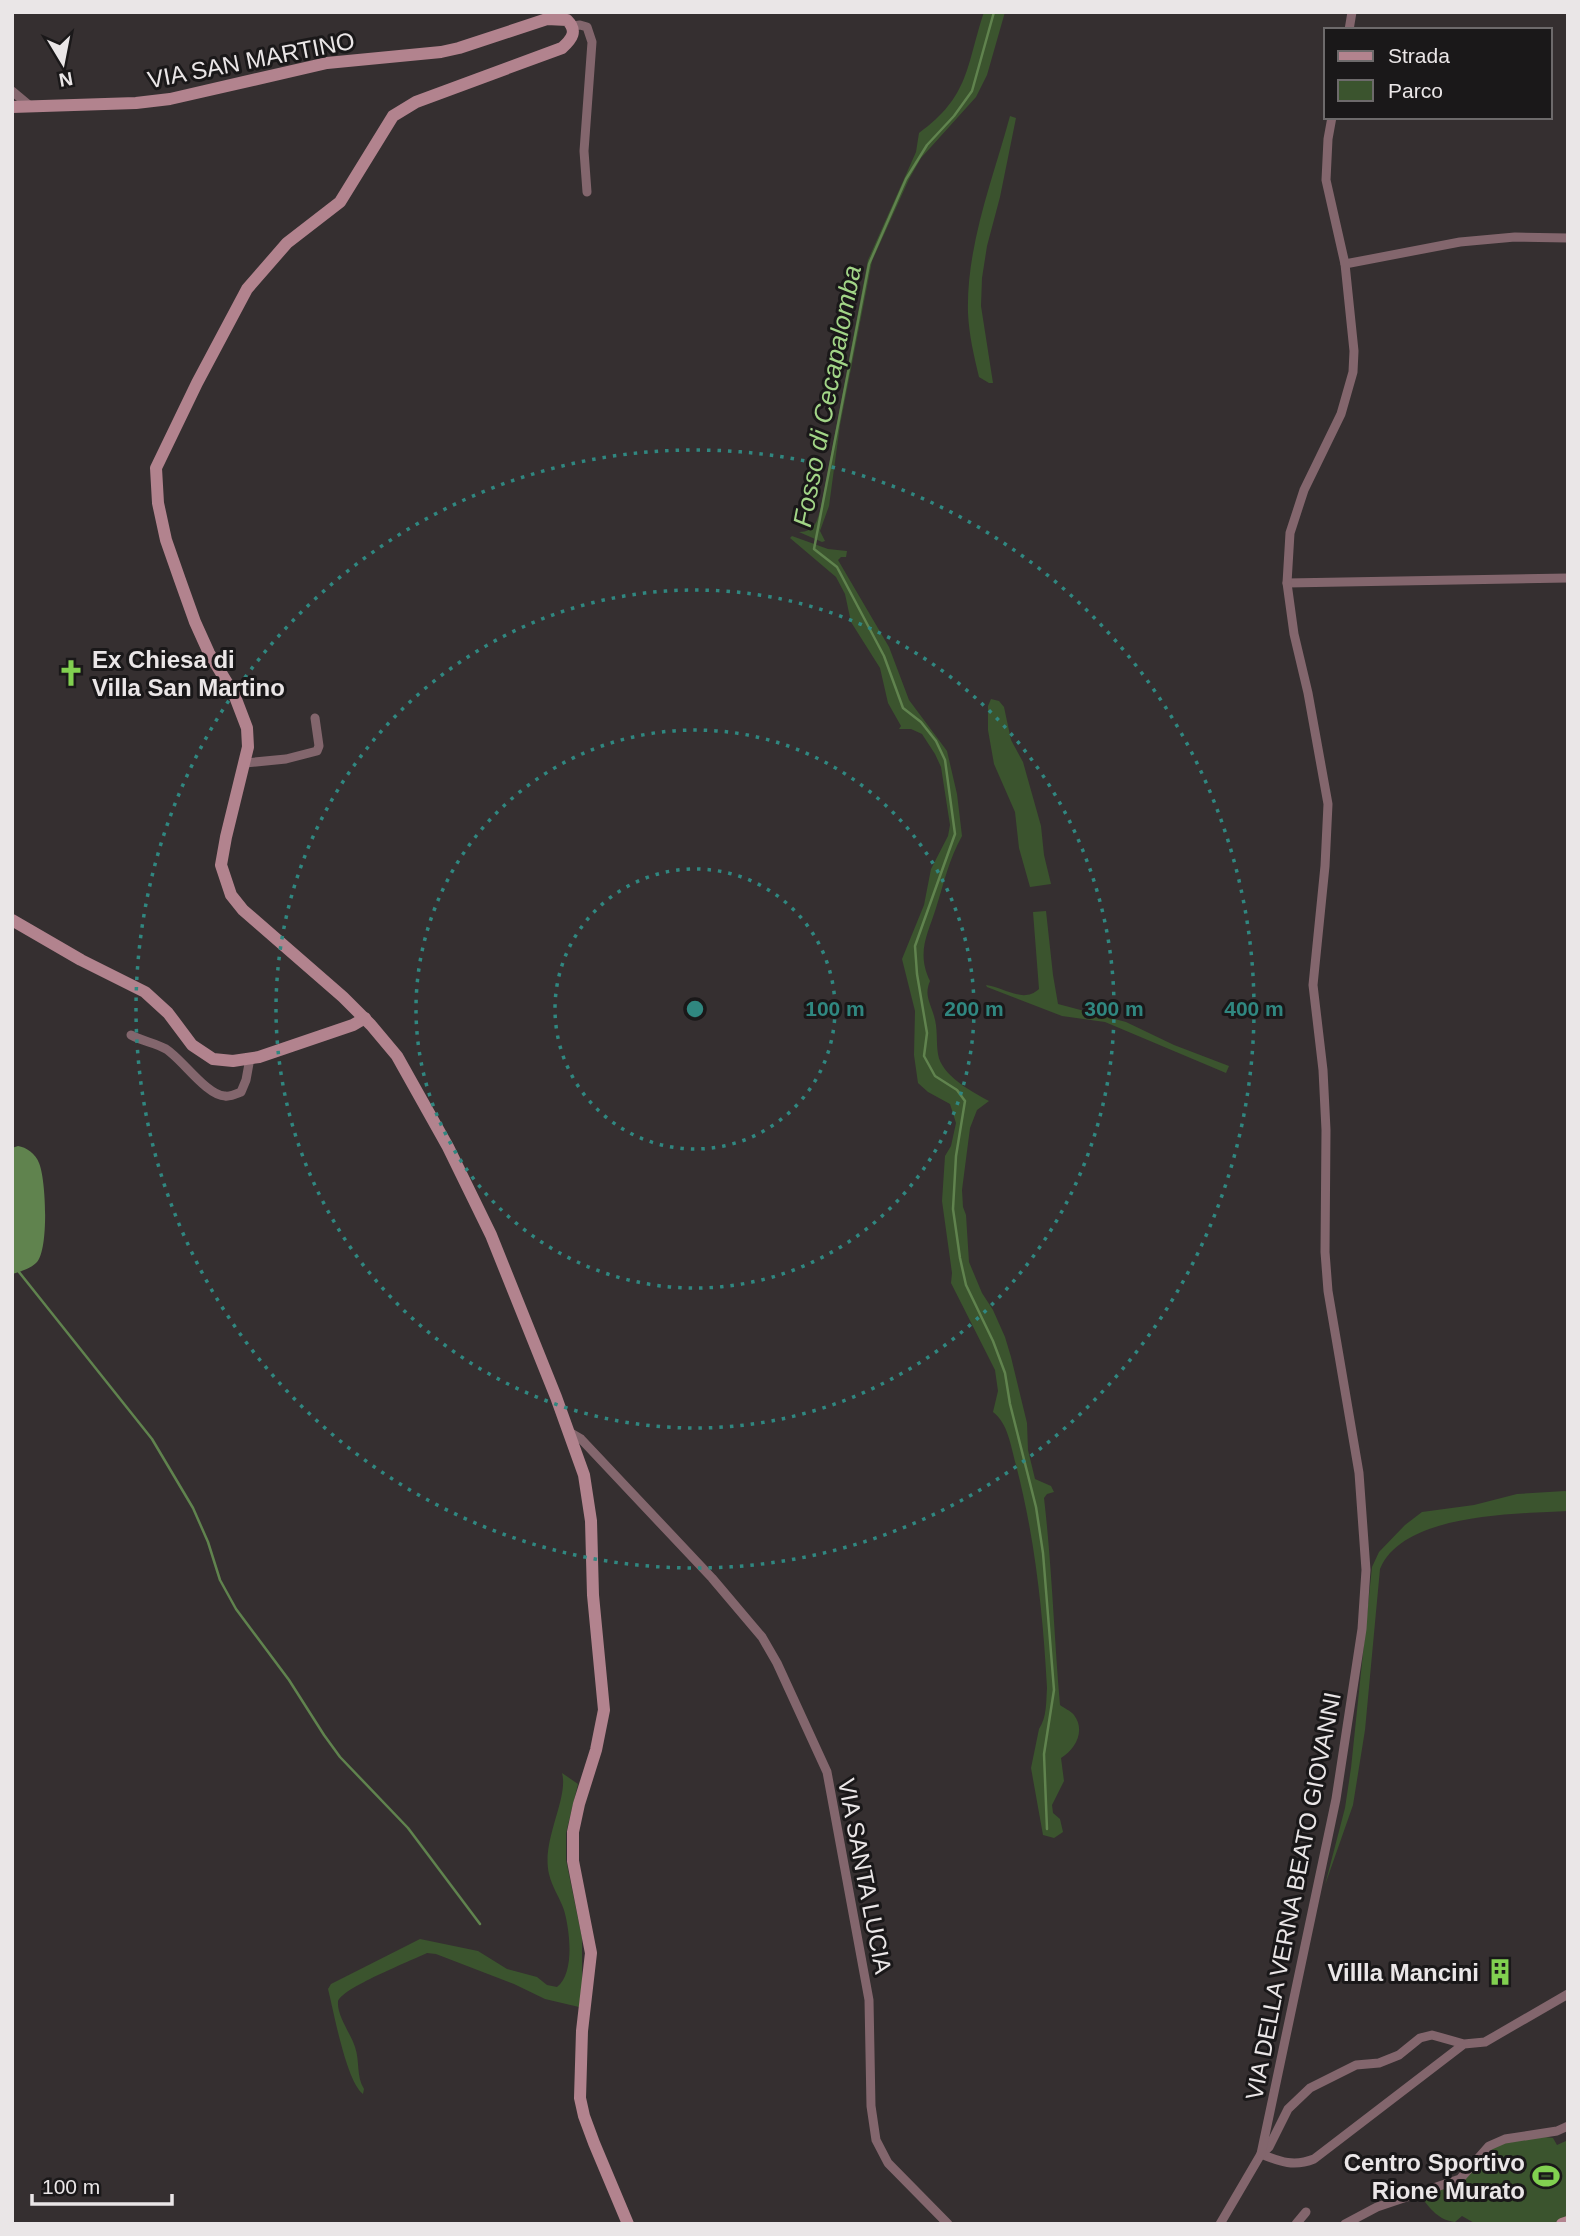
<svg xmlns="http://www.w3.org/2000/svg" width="1580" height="2236" viewBox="0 0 1580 2236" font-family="Helvetica,sans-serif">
<rect width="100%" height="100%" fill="#352f30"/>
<!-- green -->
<g fill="#3b542e">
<path d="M 984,12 L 1005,12 L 987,75 L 976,97 L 921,158 L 909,179 L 872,261 L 840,425 L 829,506 L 820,531 L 825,541 L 822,542 L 799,532 C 816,532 817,520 821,507 L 868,260 L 916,152 L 919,133 C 970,96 966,66 984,12 Z"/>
<path d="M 1010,116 L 1016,118 L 1000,197 L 987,246 L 982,278 L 981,306 L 993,383 L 989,383 L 979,377 C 974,356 969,335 968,313 C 966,246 993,179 1010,116 Z"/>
<path d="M 792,536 L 828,549 L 847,551 L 846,557 L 841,557 L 838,560 L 889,647 L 909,700 L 947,751 L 957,794 L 962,836 C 949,859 944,883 936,908 C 928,934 916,952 930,981 C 924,995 930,1002 934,1016 C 938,1029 936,1041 938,1054 C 941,1075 972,1092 989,1101 L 977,1110 L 970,1128 L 962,1190 L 963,1207 L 966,1215 L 969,1262 L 982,1293 L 993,1310 L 1005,1337 L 1011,1357 L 1027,1423 L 1028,1450 L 1035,1479 L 1051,1486 L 1054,1492 L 1047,1494 L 1044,1498 C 1052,1567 1054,1636 1060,1705 C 1064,1708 1071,1711 1074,1715 C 1086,1731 1075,1750 1061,1758 L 1064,1781 L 1052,1805 L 1053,1813 L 1060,1819 L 1063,1832 L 1054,1838 L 1043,1835 L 1031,1768 L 1039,1729 C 1047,1717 1046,1702 1047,1688 C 1043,1613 1035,1538 1016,1465 C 1011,1447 1008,1423 993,1412 L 998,1391 L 995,1370 L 951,1283 L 952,1273 L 942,1201 L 945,1156 L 951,1146 L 956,1123 L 950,1104 L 928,1092 L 918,1083 L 914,1055 L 915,1011 L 902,959 L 924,905 L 931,869 L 948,836 L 950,825 L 941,767 L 935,754 L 922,734 L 911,729 L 899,729 L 901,726 L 888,703 L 880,668 L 851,622 L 845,594 L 836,577 L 790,538 Z"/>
<polygon points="991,699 999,701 1004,707 1011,740 1023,762 1041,826 1044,855 1051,884 1030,887 1019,848 1015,812 994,764 988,730 988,706"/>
<path d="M 1046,911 L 1053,975 L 1058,1004 L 1126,1022 L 1174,1045 L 1229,1066 L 1226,1073 L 1105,1022 L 1062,1016 L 987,987 L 986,985 C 1004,987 1023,1004 1039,989 L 1033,912 Z"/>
<path d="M 1565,1491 L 1568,1492 L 1568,1511 C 1516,1514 1403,1513 1380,1569 L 1365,1730 L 1353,1805 L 1325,1885 L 1345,1808 L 1351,1768 L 1372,1567 L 1379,1552 L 1405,1525 L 1422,1512 L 1474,1505 L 1517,1494 Z"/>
<path d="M 562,1773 L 578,1784 L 566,1833 L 566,1860 L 582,1938 L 582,1986 L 579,2007 L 545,1999 L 514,1984 L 436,1954 L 427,1953 C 413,1960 339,1989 338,2002 C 337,2016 351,2034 355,2047 C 360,2061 356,2076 364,2089 L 363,2094 C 346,2081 334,2012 328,1989 L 331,1984 L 420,1939 L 478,1951 L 507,1969 L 537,1977 L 547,1985 L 557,1987 C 575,1973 570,1931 564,1910 C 560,1898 552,1887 549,1874 C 541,1841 569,1798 562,1773 Z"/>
<path d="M 1545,2137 L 1553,2138 L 1557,2145 L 1568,2140 L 1568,2218 L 1549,2224 L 1476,2224 L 1462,2216 L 1455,2222 C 1438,2220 1431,2209 1420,2196 L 1464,2180 L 1491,2148 L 1509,2140 Z"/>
</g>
<!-- water -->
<path fill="#60834e" d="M 18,1146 C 26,1147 36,1154 39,1163 C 46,1179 49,1248 37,1262 C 32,1268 20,1272 12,1274 L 12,1148 Z"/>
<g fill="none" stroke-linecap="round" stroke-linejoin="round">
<!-- stream -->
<g stroke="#60834e" stroke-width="2.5">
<polyline points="994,12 972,91 954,116 927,145 906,179 869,264 814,549 837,567 884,656 903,708 921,722 936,741 945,760 955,834 915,946 917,974 927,1033 924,1056 935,1076 957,1090 965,1101 956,1156 953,1209 960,1258 966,1285 993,1341 1005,1373 1010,1404 1036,1507 1043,1553 1054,1690 1044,1754 1047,1829"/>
<polyline points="19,1272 152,1439 193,1508 208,1542 220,1580 236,1609 289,1680 324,1735 340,1757 408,1828 480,1924"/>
</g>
<!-- street -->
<g stroke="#83666d" stroke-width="9">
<polyline points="573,26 580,25 587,27 592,42 584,151 587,192"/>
<polyline points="1349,30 1352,12"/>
<polyline points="12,91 30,106"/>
<polyline points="1345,264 1460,242 1515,237 1568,238"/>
<polyline points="1287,583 1568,578"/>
<polyline points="245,763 286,759 317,751 319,746 315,718"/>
<path d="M 131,1035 C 142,1041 155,1043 166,1049 C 182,1059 207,1096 225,1096 C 230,1097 236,1094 241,1092 L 246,1080 L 250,1058"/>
<polyline points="569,1432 581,1439 712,1578 762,1637 777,1663 827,1772 869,2000 871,2106 876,2140 888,2163 948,2224"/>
<path d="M 1464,2044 L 1314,2159 C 1294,2167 1281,2162 1261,2154 L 1269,2147 L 1288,2109 L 1310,2088 L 1356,2065 L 1379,2063 L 1399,2055 L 1420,2038 L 1432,2035 L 1464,2044 L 1485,2042 L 1568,1994"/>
<polyline points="1220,2224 1261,2154 1336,1799 1362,1629 1366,1570 1359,1473 1328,1291 1325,1252 1326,1130 1323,1070 1313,985 1325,866 1328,804 1308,693 1294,634 1287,583 1290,533 1304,490 1341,414 1353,372 1354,351 1345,264 1326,180 1328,139 1332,117"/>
<polyline points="1296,2224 1306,2212"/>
<polyline points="1345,2224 1377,2207 1460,2179 1489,2146 1505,2139 1557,2131 1568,2126"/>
</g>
<!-- secondary -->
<g stroke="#b2838e" stroke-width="12">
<path d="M 12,107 L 136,103 L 170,99 L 327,63 L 441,52 L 459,48 L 547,19 L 567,20 C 578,31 572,39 562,48 L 416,102 L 393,116 L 340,202 L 287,243 L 247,289 L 197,383 L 156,468 L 158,503 L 166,540 L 180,580 L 195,622 L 209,653 L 234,694 L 247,728 L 248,747 L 226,837 L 221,865 L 231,895 L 243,910 L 343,997 L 371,1025 L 397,1056 L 448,1147 L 491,1235 L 556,1397 L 584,1475 L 591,1521 L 593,1595 L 604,1710 L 596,1750 L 579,1804 L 573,1832 L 573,1861 L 591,1953 L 582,2031 L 580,2098 L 584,2116 L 594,2143 L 628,2224"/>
<polyline points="12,920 81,960 145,992 168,1013 192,1045 213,1059 233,1061 259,1057 353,1025 365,1018"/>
<polyline points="1562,2224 1568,2222"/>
</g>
</g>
<!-- distance rings -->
<g fill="none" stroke="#308780" stroke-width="3.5" stroke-dasharray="3.5 7">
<circle cx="695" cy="1009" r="140"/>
<circle cx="695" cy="1009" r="279"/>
<circle cx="695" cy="1009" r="419"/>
<circle cx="695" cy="1009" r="559"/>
</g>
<!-- icons -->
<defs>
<symbol id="church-bare" viewBox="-9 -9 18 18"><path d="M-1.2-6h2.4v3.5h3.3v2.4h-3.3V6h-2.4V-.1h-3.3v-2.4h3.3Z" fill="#81d050" stroke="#1a1819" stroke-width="2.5" paint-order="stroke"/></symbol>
<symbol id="building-bare" viewBox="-9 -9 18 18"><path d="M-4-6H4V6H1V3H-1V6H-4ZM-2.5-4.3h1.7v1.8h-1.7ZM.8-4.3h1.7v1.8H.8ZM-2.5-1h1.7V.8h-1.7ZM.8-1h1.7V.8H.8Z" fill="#81d050" stroke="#1a1819" stroke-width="2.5" paint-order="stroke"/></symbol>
<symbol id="stadium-bare" viewBox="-9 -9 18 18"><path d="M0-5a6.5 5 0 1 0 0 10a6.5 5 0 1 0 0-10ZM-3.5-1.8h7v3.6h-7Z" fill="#81d050" stroke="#1a1819" stroke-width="2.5" paint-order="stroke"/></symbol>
</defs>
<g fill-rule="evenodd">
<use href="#church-bare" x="52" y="654" width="38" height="38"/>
<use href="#building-bare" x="1481" y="1953" width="38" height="38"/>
<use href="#stadium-bare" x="1527" y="2157" width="38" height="38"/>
</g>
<g text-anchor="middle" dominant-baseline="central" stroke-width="6" stroke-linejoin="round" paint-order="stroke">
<!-- street labels -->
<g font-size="24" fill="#eae6e7" stroke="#1a1819">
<text transform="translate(251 60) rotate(-11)">VIA SAN MARTINO</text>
<text transform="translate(865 1876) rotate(79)">VIA SANTA LUCIA</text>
<text transform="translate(1293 1896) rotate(-79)">VIA DELLA VERNA BEATO GIOVANNI</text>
</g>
<!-- poi labels -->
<g font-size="24" font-weight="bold" fill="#eae6e7" stroke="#1a1819" text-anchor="end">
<text x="92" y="659" text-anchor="start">Ex Chiesa di<tspan x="92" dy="28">Villa San Martino</tspan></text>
<text x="1479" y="1972">Villla Mancini</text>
<text x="1525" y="2162">Centro Sportivo<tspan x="1525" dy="28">Rione Murato</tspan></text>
</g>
<!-- water labels -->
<g font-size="26" font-style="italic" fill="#a2d587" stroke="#1a1819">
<text transform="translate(827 396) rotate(-79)">Fosso di Cecapalomba</text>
</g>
</g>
<circle cx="695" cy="1009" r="10" fill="#308780" stroke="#1a1819" stroke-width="3.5"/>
<g font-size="21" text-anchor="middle" font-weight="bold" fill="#308780" stroke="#1a1819" stroke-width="6" stroke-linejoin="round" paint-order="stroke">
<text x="835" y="1016">100 m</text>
<text x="974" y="1016">200 m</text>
<text x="1114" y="1016">300 m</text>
<text x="1254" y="1016">400 m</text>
</g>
<!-- border -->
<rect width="1580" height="2236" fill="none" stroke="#eae6e7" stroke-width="28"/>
<!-- legend -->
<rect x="1324" y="28" width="228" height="91" fill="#1a1819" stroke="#6d6a6b" stroke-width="2"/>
<rect x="1338" y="51" width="35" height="10" fill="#b2838e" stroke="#6d6a6b" stroke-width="2"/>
<text x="1388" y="63" font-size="21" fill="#eae6e7">Strada</text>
<rect x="1338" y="80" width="35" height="21" fill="#3b542e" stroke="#6d6a6b" stroke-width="2"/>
<text x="1388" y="98" font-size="21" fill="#eae6e7">Parco</text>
<!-- north arrow -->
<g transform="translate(63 63) rotate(170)" stroke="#1a1819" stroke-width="5" paint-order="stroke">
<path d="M0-5L12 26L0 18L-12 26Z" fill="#eae6e7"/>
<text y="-10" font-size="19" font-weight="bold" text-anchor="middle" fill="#eae6e7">N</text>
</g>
<!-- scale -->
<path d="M32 2194v10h140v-10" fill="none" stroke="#eae6e7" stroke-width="3.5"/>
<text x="42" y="2194" font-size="21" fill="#eae6e7" stroke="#1a1819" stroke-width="5" paint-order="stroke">100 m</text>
</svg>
